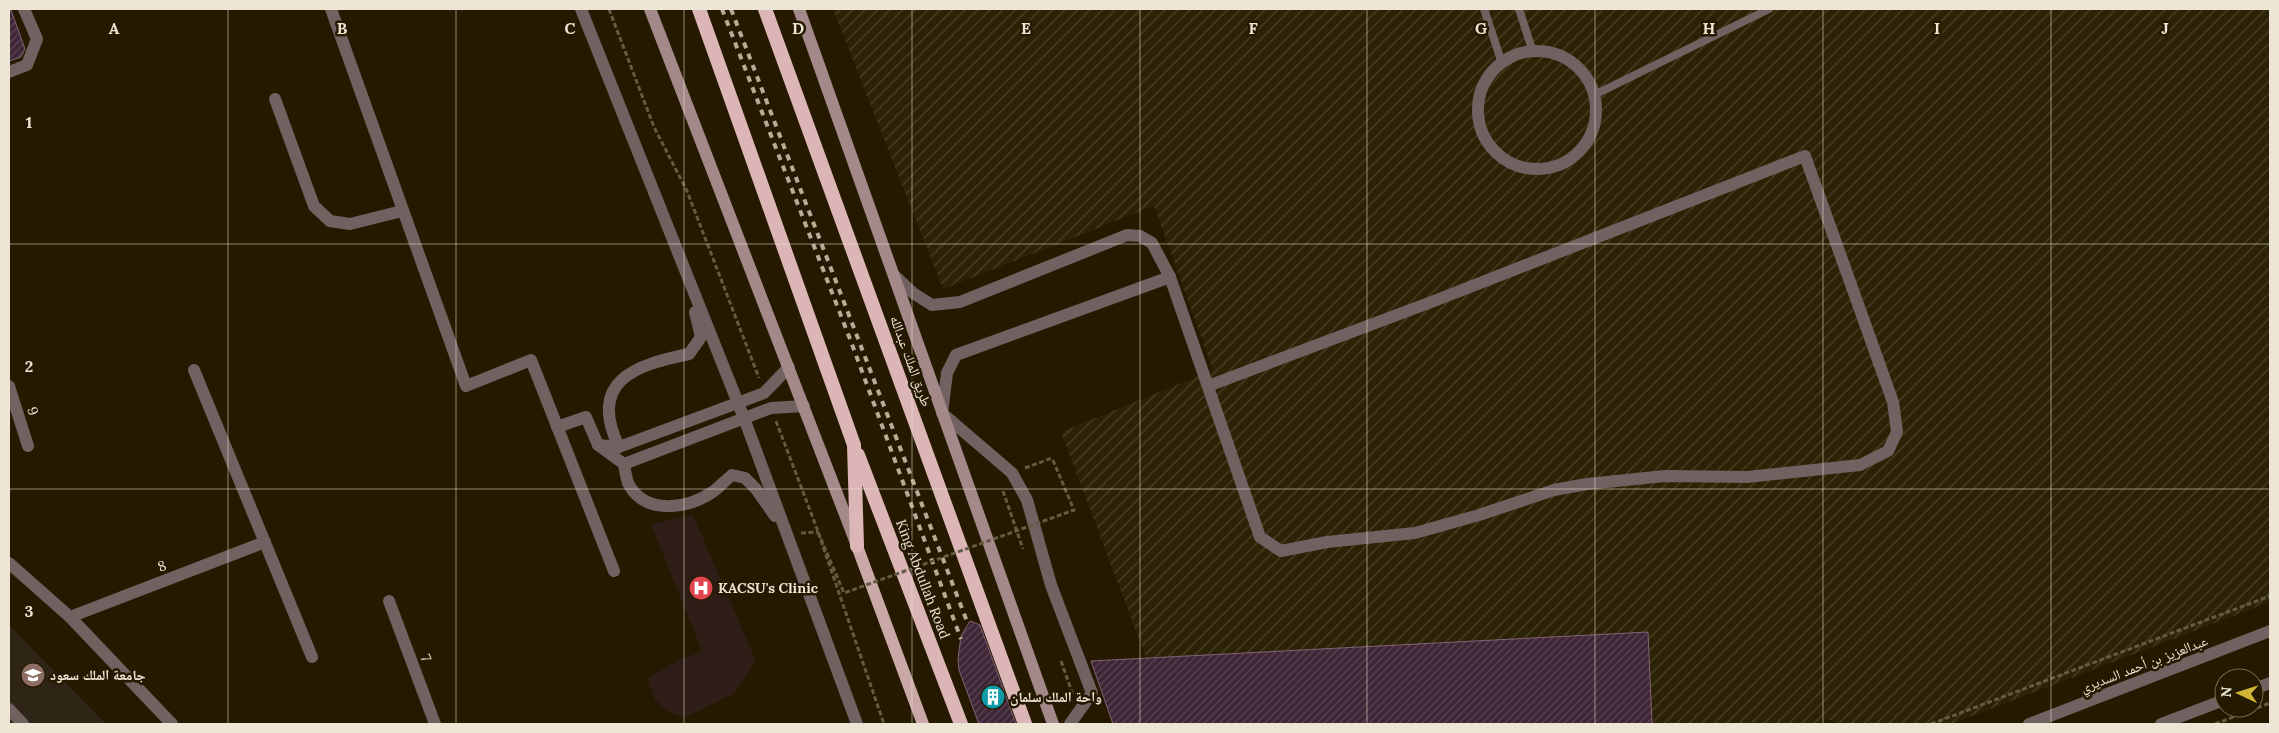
<svg xmlns="http://www.w3.org/2000/svg" width="2279" height="733" viewBox="0 0 2279 733" font-family="Lora,'Noto Naskh Arabic',serif">
<defs>
<pattern id="industrial-furrows" width="10" height="10" patternUnits="userSpaceOnUse" patternTransform="scale(1.25)"><rect width="10" height="10" fill="#2c2205"/><path d="M-1 1l2-2M0 10L10 0M9 11l2-2" fill="none" stroke="#4b4229"/></pattern>
<pattern id="building-hatch" width="6" height="6" patternUnits="userSpaceOnUse" patternTransform="scale(1.25)"><rect width="6" height="6" fill="#3f2637"/><path d="M-1 1l2-2M0 6l6-6M5 7l2-2" fill="none" stroke="#5b4653"/></pattern>
</defs>
<rect width="100%" height="100%" fill="#251a00"/>
<!-- industrial -->
<polygon fill="url(#industrial-furrows)" points="833,9 2270,9 2270,602 1951,724 1842,724 1827,719 1815,724 1171,724 1061,432 1213,370 1154,206 943,289"/>
<!-- education -->
<polygon fill="#2f2516" points="9,625 106,724 9,724"/>
<!-- medical -->
<polygon fill="#2f1e18" points="693,515 756,661 735,693 684,718 666,710 655,700 648,678 679,660 702,651 651,524"/>
<!-- building -->
<g fill="url(#building-hatch)" stroke="#816376">
<polygon points="9,10 11,10 25,49 21,57 9,61"/>
<polygon points="970,621 980,625 1016,724 979,724 959,670 958,659 961,636"/>
<polygon points="1648,632 1652,724 1113,724 1091,661"/>
</g>
<g fill="none" stroke-linecap="round" stroke-linejoin="round">
<!-- path -->
<g stroke="#645b44" stroke-width="3" stroke-dasharray="5 2.5" stroke-linecap="butt">
<polyline points="609,9 654,127 687,191 759,378"/>
<polyline points="776,421 816,526 884,724"/>
<polyline points="1025,468 1052,458"/>
<polyline points="1003,491 1023,549"/>
<polyline points="801,533 818,532"/>
<polyline points="1061,661 1073,695"/>
<polyline points="1931,724 2270,596"/>
<polyline points="2215,724 2270,703"/>
</g>
<!-- service -->
<g stroke="#726161" stroke-width="8">
<polyline points="1484,9 1502,63"/>
<polyline points="1519,9 1533,52"/>
<polyline points="1594,95 1769,9"/>
</g>
<!-- minor -->
<g stroke="#726161" stroke-width="12">
<polyline points="331,9 466,386 531,360 614,571"/>
<polyline points="581,9 744,418 857,724"/>
<circle cx="1537" cy="110" r="59"/>
<polyline points="9,72 27,65 37,39 24,9"/>
<polyline points="275,99 314,206 330,221 350,224 402,211"/>
<polyline points="894,275 913,293 932,305 960,302 1127,235 1140,236 1152,243 1170,277 1260,537 1281,551 1327,542 1415,533 1479,515 1554,490 1587,484 1665,476 1747,477 1860,465 1888,451 1897,432 1893,402 1805,156 1434,301 1208,386"/>
<polyline points="194,370 312,657"/>
<polyline points="9,386 28,446"/>
<polyline points="557,427 586,417 598,445"/>
<path d="M 619,447 C 587,381 635,365 689,354 L 701,337 L 695,312"/>
<polyline points="624,464 771,408 804,406"/>
<path d="M 775,516 L 756,489 L 745,478 L 732,475 C 726,480 720,486 714,491 C 688,509 645,516 628,483 C 626,477 625,470 624,464 L 598,445 L 619,447 L 764,393 L 789,367"/>
<polyline points="9,563 70,617 172,724"/>
<polyline points="389,601 435,724"/>
<polyline points="70,617 265,542"/>
<polyline points="2254,689 2270,683"/>
<polyline points="1070,724 1092,693 1051,585 1027,500 1012,473 942,413 947,373 956,355 1170,277"/>
<polyline points="2029,724 2270,631"/>
<polyline points="2161,724 2224,700"/>
</g>
<!-- tertiary -->
<polyline stroke="#726161" stroke-width="12" points="9,709 23,724"/>
<!-- secondary -->
<g stroke="#a38989" stroke-width="12">
<polyline points="650,9 856,543"/>
<polyline points="799,9 1053,724"/>
</g>
<!-- primary -->
<polyline stroke="#caa8a8" stroke-width="12" points="857,546 923,724"/>
<!-- trunk -->
<g stroke="#dcb6b6" stroke-width="14">
<polyline points="699,9 854,445 857,546"/>
<polyline points="765,9 1025,724"/>
<polyline points="858,455 961,724"/>
</g>
<!-- rail -->
<g stroke="#b5ad99" stroke-width="4" stroke-dasharray="6 6" stroke-linecap="butt">
<polyline points="722,9 850,339 961,639"/>
<polyline points="731,9 968,624"/>
</g>
<!-- path-bridge -->
<polyline stroke="#645b44" stroke-width="3" stroke-dasharray="5 2.5" stroke-linecap="butt" points="818,532 844,593 1074,510 1052,458"/>
</g>
<!-- grid -->
<path fill="none" stroke="#ede6d5" stroke-width="1" stroke-opacity="0.55" d="M 228,9 L 228,724M 456,9 L 456,724M 684,9 L 684,724M 912,9 L 912,724M 1140,9 L 1140,724M 1367,9 L 1367,724M 1595,9 L 1595,724M 1823,9 L 1823,724M 2051,9 L 2051,724M 9,244 L 2270,244M 9,489 L 2270,489"/>
<!-- icons -->
<defs>
<symbol id="hospital-disc" viewBox="-11 -11 22 22"><circle r="9.5" fill="#e0444e" stroke="#251a00"/><path d="M-5-5h3v3.5h4V-5h3V5h-3V1.5h-4V5h-3Z" fill="#fff"/></symbol>
<symbol id="university-disc" viewBox="-11 -11 22 22"><circle r="9.5" fill="#8d6e63" stroke="#251a00"/><path d="M0-5L7-2L0 1L-7-2ZM-4 1L0 2.5L4 1V4Q0 6-4 4Z" fill="#fff"/></symbol>
<symbol id="building-disc" viewBox="-11 -11 22 22"><circle r="9.5" fill="#0f9aa8" stroke="#251a00"/><path d="M-4-6H4V6H1V3H-1V6H-4ZM-2.5-4.3h1.7v1.8h-1.7ZM.8-4.3h1.7v1.8H.8ZM-2.5-1h1.7V.8h-1.7ZM.8-1h1.7V.8H.8Z" fill="#fff"/></symbol>
</defs>
<g fill-rule="evenodd">
<use href="#hospital-disc" x="687" y="574" width="28" height="28"/>
<use href="#university-disc" x="19" y="661" width="28" height="28"/>
<use href="#building-disc" x="979" y="683" width="28" height="28"/>
</g>
<g text-anchor="middle" dominant-baseline="central" stroke-width="5" stroke-linejoin="round" paint-order="stroke">
<!-- street labels -->
<g font-size="14" fill="#ede6d5" stroke="#251a00">
<text transform="translate(911 361) rotate(70)">طريق الملك عبدالله</text>
<text transform="translate(33 411) rotate(72)">9</text>
<text transform="translate(162 566) rotate(-21)">8</text>
<text transform="translate(923 579) rotate(69)">King Abdullah Road</text>
<text transform="translate(426 658) rotate(69)">7</text>
<text transform="translate(2144 664) rotate(-21)">عبدالعزيز بن أحمد السديري</text>
</g>
<!-- poi labels -->
<g font-size="14" font-weight="bold" fill="#ede6d5" stroke="#251a00" text-anchor="start">
<text x="718" y="588">KACSU's Clinic</text>
<text x="50" y="675">جامعة الملك سعود</text>
<text x="1010" y="697">واحة الملك سلمان</text>
</g>
</g>
<g font-size="16" text-anchor="middle" font-weight="bold" fill="#ede6d5" stroke="#251a00" stroke-width="5" stroke-linejoin="round" paint-order="stroke">
<text x="114" y="34">A</text>
<text x="342" y="34">B</text>
<text x="570" y="34">C</text>
<text x="798" y="34">D</text>
<text x="1026" y="34">E</text>
<text x="1253" y="34">F</text>
<text x="1481" y="34">G</text>
<text x="1709" y="34">H</text>
<text x="1937" y="34">I</text>
<text x="2165" y="34">J</text>
<text x="29" y="128">1</text>
<text x="29" y="372">2</text>
<text x="29" y="617">3</text>
</g>
<!-- border -->
<rect width="2279" height="733" fill="none" stroke="#ede6d5" stroke-width="20"/>
<!-- north arrow -->
<g transform="translate(2239 693) rotate(274)"><circle r="24" fill="#251a00" stroke="#756c55"/>
<path d="M0-4L9 19L0 12L-9 19Z" fill="#d3b635"/>
<text y="-8" font-size="14" font-weight="bold" text-anchor="middle" fill="#ede6d5">N</text>
</g>
</svg>
